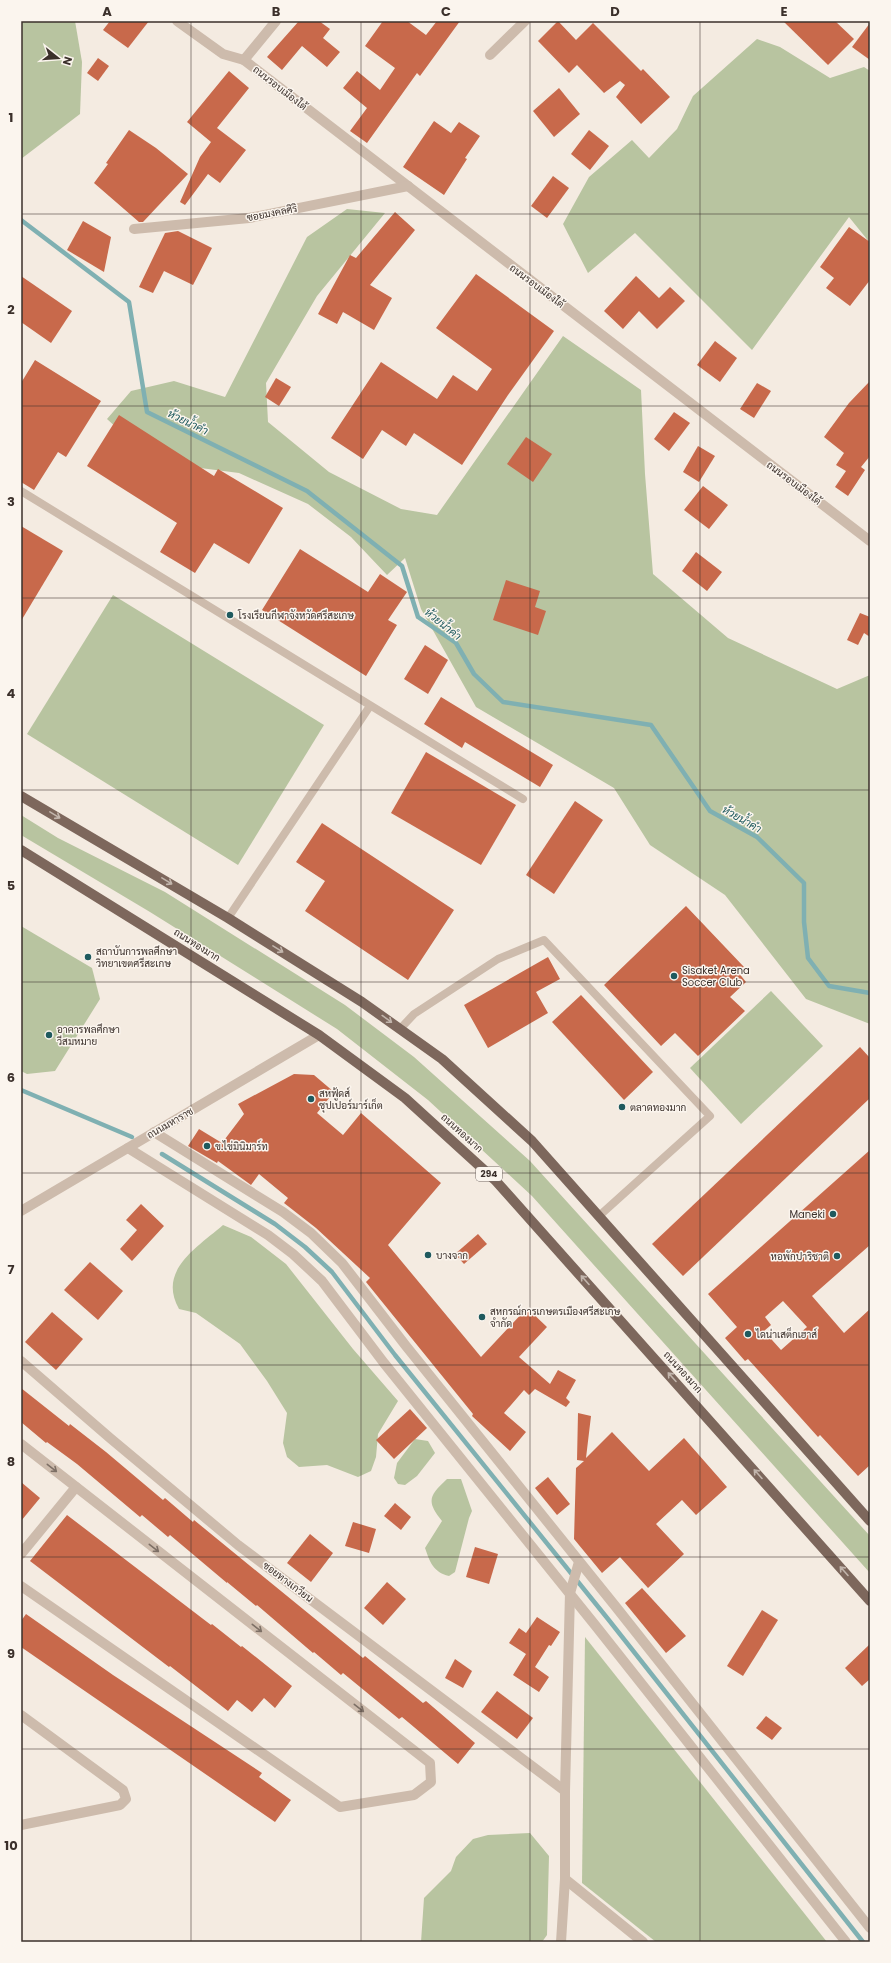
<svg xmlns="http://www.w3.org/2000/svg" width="891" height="1963" viewBox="0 0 891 1963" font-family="Poppins,Sarabun,sans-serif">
<rect width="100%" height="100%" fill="#f4ebe1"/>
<!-- green -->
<g fill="#b8c4a0">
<polygon points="21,21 75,21 82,62 80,114 21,159"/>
<polygon points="757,39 780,47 830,78 864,67 870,71 870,243 849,217 752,350 635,233 588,273 563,224 589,177 632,140 649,158 677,129 693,96"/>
<polygon points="347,209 385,213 317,296 266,383 268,422 329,472 401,509 437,515 563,336 641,390 645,474 653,574 728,638 837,689 870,675 870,1024 806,999 725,895 650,845 614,788 476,707 421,609 405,558 387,575 351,537 308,504 239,473 154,462 107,419 131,391 174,381 225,397 307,237"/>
<polygon points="113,595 324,725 238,865 27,734"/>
<polygon points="21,815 58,838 165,892 345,1005 414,1057 530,1161 870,1536 870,1573 532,1196 428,1100 337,1029 150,912 21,835"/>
<polygon points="21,926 92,968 100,999 55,1071 27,1074 21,1071"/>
<polygon points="771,991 823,1046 741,1124 690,1068"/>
<path d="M 223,1225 L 251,1237 L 286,1264 L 353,1349 L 398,1401 L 378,1434 L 376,1457 L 371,1471 L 358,1477 L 327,1465 L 299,1467 L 287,1457 L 283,1443 L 287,1413 L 267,1381 L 240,1344 L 196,1313 L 179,1309 C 157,1270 198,1247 223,1225 Z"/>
<polygon points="415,1439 428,1441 435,1453 417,1476 405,1485 398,1484 394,1478 397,1463"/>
<path d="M 447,1479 L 461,1479 L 472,1511 L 469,1518 L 455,1572 L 449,1576 C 433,1572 430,1562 425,1548 L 442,1521 C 426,1501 429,1496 447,1479 Z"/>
<polygon points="585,1637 827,1942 656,1942 582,1883"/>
<polygon points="530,1833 549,1856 547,1935 542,1942 421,1942 424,1898 451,1871 456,1857 473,1839 488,1835"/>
</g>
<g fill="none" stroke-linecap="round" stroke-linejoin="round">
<!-- stream -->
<g stroke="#7fb0b2" stroke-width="4.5">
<polyline points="21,220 129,302 147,412 307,491 402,566 418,617 456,643 474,674 503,702 651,725 710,811 757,837 804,883 804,922 808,958 829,986 870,993"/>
<polyline points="21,1090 132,1137"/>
<polyline points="162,1154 275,1224 305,1247 332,1272 395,1355 608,1619 863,1942"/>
</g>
</g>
<!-- building -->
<g fill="#c8694b" fill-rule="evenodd">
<polygon points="110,21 149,21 128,48 103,30"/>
<polygon points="299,21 319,21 330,29 323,38 340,52 327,67 302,46 282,70 267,57"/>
<polygon points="383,21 407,21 426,35 437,21 460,21 420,76 417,73 367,143 350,131 367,108 343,88 357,71 380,90 395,68 365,46"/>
<polygon points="558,21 576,40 593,23 641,71 643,69 670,97 641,124 616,97 625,85 620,81 604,93 577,65 569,73 538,41"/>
<polygon points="783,21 835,21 854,39 828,65"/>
<polygon points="870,23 870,60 852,47"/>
<polygon points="98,58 109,66 98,81 87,73"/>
<polygon points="229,71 249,88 217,128 246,150 220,183 208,174 185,205 180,202 200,157 211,142 187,122"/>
<polygon points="559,88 580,114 554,137 533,111"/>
<polygon points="434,121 451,133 459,122 480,136 465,158 467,159 444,195 403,167"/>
<polygon points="129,130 156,148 188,174 143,222 139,222 94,183 108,164 106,163"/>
<polygon points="589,130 609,146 590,170 571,154"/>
<polygon points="553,176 569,188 547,218 531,206"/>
<polygon points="395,212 415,230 370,285 392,298 374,330 343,312 337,324 318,314 350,255 356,258"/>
<polygon points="83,221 111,237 104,272 67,250"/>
<polygon points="849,227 870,242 870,280 850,306 826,288 834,278 820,267"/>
<polygon points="178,231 212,248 193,285 164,271 153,293 139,287 165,233"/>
<polygon points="476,274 554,331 508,395 462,465 414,433 406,446 382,430 363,459 331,438 381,362 437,399 453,375 477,391 492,369 436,328"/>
<polygon points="21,276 72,311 51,343 21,322"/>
<polygon points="636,276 659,298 670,287 685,301 657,329 639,311 623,329 604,311"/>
<polygon points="715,341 737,358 720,382 697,365"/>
<polygon points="35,360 101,401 66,457 58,452 34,490 21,482 21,383"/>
<polygon points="276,378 291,387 279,406 265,397"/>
<polygon points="870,381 870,456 861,467 865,470 848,496 835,487 846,471 836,465 844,453 824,437 849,403"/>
<polygon points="757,383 771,391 754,418 740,409"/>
<polygon points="674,412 690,423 669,451 654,439"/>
<polygon points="119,415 214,476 218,469 283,508 249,564 214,543 195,573 160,552 177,523 87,466"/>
<polygon points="526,437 552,454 533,482 507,464"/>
<polygon points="698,446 715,456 699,482 683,472"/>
<polygon points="703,486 728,505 709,529 684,510"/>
<polygon points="21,526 63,551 21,621"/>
<polygon points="300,549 368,592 380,574 407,592 388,620 397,625 366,676 262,610"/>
<polygon points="696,552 722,572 707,591 682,571"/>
<polygon points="506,580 540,591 535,607 546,611 538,635 493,620"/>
<polygon points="860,613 870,617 870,637 864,633 858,645 847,640"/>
<polygon points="425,645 448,660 428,694 404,679"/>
<polygon points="441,697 553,765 540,787 465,742 462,748 424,724"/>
<polygon points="426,752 516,805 481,865 391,813"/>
<polygon points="575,801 603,820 554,894 526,875"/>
<polygon points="322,823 454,910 408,980 305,911 325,881 296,862"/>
<polygon points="686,906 744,967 738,972 746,982 730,997 745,1011 698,1056 675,1033 661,1046 604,985"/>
<polygon points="548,957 560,979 536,992 548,1013 488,1048 464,1005"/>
<polygon points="581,995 653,1072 624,1100 552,1022"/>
<polygon points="860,1047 870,1058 870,1098 683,1276 652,1244"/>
<polygon points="294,1074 314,1075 334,1092 317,1113 343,1135 361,1113 441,1183 388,1245 481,1357 527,1308 547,1327 519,1357 550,1384 558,1370 576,1380 566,1398 570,1402 566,1407 535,1389 529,1395 524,1390 504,1413 526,1432 510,1451 472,1416 473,1414 366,1282 370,1278 316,1228 284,1203 288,1198 259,1174 251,1185 218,1161 217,1163 188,1146 199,1129 222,1143 244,1114 238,1104"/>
<path d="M 870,1150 L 870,1245 L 812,1296 L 844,1333 L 870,1309 L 870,1465 L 858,1476 L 820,1435 L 818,1437 L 748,1359 L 745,1361 L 725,1338 L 737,1327 L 708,1294 ZM 783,1301 L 807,1327 L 781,1350 L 764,1331 L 771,1325 L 765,1317 Z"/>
<polygon points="141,1204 164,1226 132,1261 120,1249 137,1230 126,1220"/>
<polygon points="478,1234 487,1244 464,1264 455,1254"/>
<polygon points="90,1262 123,1291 98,1320 64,1290"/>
<polygon points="52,1312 83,1339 56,1370 25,1342"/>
<polygon points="21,1388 69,1426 70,1424 106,1452 163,1500 165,1498 193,1522 194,1520 363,1658 365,1656 423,1703 426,1701 475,1743 458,1764 402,1717 399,1719 343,1673 341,1675 314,1652 313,1653 257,1605 256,1606 227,1582 227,1583 170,1535 168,1537 142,1515 140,1517 77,1464 47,1442 46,1443 21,1422"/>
<polygon points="410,1409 427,1428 394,1459 376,1440"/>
<polygon points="578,1413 591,1416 586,1458 612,1432 649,1471 684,1438 727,1487 696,1515 682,1500 656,1524 684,1554 648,1588 620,1557 602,1573 574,1539 576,1468 584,1461 577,1460"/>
<polygon points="548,1477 570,1504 557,1515 535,1488"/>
<polygon points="21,1482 40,1498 21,1521"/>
<polygon points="395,1503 411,1517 401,1530 384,1516"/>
<polygon points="67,1515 211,1625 212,1624 241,1647 242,1646 292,1686 275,1708 264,1698 252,1712 237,1700 228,1711 170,1666 169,1667 30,1561"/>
<polygon points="353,1522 376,1529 369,1553 345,1546"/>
<polygon points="310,1534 333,1553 311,1582 287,1563"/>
<polygon points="475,1547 498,1554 489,1584 466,1577"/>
<polygon points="387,1582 406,1599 383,1625 364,1608"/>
<polygon points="642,1588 686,1636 666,1653 625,1603"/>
<polygon points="762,1610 778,1620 743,1676 727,1666"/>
<polygon points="26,1614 113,1675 262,1773 259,1777 291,1800 275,1822 21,1647 21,1621"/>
<polygon points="537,1617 560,1632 551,1646 549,1645 535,1667 549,1677 539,1692 513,1675 526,1654 509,1643 519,1628 526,1633"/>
<polygon points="870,1644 870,1679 862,1686 845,1668"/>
<polygon points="455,1659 472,1671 463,1688 445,1678"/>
<polygon points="497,1691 533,1718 517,1739 481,1712"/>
<polygon points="766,1716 782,1728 772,1740 756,1728"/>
</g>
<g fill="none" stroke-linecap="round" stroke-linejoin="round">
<!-- lane -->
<g stroke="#cdbbac" stroke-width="8">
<polyline points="21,491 523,799"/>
<polyline points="228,918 370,706"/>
<polyline points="400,1029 414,1014 498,959 544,940 710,1116 599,1216"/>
</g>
<!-- street -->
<g stroke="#cdbbac" stroke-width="10">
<polyline points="177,21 223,54 244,60"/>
<polyline points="276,21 244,60 870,541"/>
<polyline points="490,55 525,21"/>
<polyline points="134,229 249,218 408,186"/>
<polyline points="154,1132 283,1212 311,1233 342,1263 406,1346 616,1607 870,1928"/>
<polyline points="128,1148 268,1235 293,1254 322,1281 384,1363 595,1625 846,1942"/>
<polyline points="21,1211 319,1035"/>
<polyline points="21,1361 110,1438 238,1545 565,1791"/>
<polyline points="21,1444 430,1763 431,1782 414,1795 340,1807 21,1586"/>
<polyline points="21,1554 76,1487"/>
<polyline points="21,1715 123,1790 126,1799 120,1805 21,1825"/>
<polyline points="565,1879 643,1942"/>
<polyline points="561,1942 565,1879 565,1791 570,1593 579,1562"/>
</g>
<!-- primary -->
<g stroke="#7d675c" stroke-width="10">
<polyline points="21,796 228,918 362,1002 442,1059 532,1141 870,1521"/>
<polyline points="21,850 319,1035 405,1098 495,1180 870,1601"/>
</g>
</g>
<!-- one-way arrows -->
<defs><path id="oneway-shaft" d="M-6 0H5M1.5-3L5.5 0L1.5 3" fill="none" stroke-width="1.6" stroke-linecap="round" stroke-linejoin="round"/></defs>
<g stroke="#c2b5ac">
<use href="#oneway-shaft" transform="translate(55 815) rotate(31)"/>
<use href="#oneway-shaft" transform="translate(167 881) rotate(31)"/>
<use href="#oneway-shaft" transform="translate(278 949) rotate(32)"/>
<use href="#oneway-shaft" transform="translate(387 1019) rotate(36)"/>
<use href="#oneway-shaft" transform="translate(585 1280) rotate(-132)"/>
<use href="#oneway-shaft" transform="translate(672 1377) rotate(-132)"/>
<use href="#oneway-shaft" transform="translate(758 1474) rotate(-132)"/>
<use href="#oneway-shaft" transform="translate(844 1571) rotate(-132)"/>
</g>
<g stroke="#7d6f65">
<use href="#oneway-shaft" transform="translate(52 1468) rotate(38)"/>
<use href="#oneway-shaft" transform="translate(154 1548) rotate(38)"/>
<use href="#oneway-shaft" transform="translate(257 1628) rotate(38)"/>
<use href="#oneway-shaft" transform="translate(359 1708) rotate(38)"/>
</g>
<!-- grid -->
<path fill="none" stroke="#3b302b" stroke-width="1" stroke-opacity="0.55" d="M 191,21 L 191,1942M 361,21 L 361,1942M 530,21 L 530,1942M 700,21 L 700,1942M 21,214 L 870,214M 21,406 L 870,406M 21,598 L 870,598M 21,790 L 870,790M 21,982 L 870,982M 21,1173 L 870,1173M 21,1365 L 870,1365M 21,1557 L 870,1557M 21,1749 L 870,1749"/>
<!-- markers -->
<g fill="#1f5a5e" stroke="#fbf5ee" stroke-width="1.5">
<circle cx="230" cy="615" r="4"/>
<circle cx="88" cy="957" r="4"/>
<circle cx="674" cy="976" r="4"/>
<circle cx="49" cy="1035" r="4"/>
<circle cx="311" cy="1099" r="4"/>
<circle cx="622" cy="1107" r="4"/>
<circle cx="207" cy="1146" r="4"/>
<circle cx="833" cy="1214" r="4"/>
<circle cx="428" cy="1255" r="4"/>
<circle cx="837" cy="1256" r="4"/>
<circle cx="482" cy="1317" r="4"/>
<circle cx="748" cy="1334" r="4"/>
</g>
<g text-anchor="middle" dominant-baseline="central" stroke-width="3" stroke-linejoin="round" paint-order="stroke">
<!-- shield labels -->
<rect fill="#fbf5ee" stroke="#756b66" stroke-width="1" x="476" y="1167" width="26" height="14" rx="3"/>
<g font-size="9" font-weight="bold" fill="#3b302b">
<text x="489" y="1174">294</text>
</g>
<!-- street labels -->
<g font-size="10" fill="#3b302b" stroke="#fbf5ee">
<text transform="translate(280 88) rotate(38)">ถนนรอบเมืองใต้</text>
<text transform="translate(272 213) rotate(-11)">ซอยมงคลศิริ</text>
<text transform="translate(537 286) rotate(37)">ถนนรอบเมืองใต้</text>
<text transform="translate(794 483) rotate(37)">ถนนรอบเมืองใต้</text>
<text transform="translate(197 945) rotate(32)">ถนนทองมาก</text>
<text transform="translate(170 1123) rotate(-30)">ถนนมหาราช</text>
<text transform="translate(462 1133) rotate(42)">ถนนทองมาก</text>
<text transform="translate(683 1372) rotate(48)">ถนนทองมาก</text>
<text transform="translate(288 1582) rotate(37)">ซอยทางเกวียน</text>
</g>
<!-- poi labels -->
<g font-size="10" fill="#3b302b" stroke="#fbf5ee" text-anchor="start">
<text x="238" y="615">โรงเรียนกีฬาจังหวัดศรีสะเกษ</text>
<text x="96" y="951">สถาบันการพลศึกษา<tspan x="96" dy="12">วิทยาเขตศรีสะเกษ</tspan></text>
<text x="682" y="970">Sisaket Arena<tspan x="682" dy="12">Soccer Club</tspan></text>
<text x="57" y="1029">อาคารพลศึกษา<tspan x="57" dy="12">วีสมหมาย</tspan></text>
<text x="319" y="1093">สหฟู้ดส์<tspan x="319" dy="12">ซุปเปอร์มาร์เก็ต</tspan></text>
<text x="630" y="1107">ตลาดทองมาก</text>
<text x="215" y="1146">ข.ไข่มินิมาร์ท</text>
<text x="825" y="1214" text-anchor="end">Maneki</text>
<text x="436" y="1255">บางจาก</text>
<text x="829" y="1256" text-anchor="end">หอพักปาริชาติ</text>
<text x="490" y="1311">สหกรณ์การเกษตรเมืองศรีสะเกษ<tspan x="490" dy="12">จำกัด</tspan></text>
<text x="756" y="1334">ไดน่าเสต็กเฮาส์</text>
</g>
<!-- water labels -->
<g font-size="11" font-style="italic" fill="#1f5a5e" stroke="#fbf5ee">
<text transform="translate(188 422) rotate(26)">ห้วยน้ำคำ</text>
<text transform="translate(443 624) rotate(39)">ห้วยน้ำคำ</text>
<text transform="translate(742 819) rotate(30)">ห้วยน้ำคำ</text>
</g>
</g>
<!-- border -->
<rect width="891" height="1963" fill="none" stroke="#fbf5ee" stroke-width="44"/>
<!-- north arrow -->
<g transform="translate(58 58) rotate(107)" stroke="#fbf5ee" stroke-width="3" paint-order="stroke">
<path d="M0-3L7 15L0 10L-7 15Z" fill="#3b302b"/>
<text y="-6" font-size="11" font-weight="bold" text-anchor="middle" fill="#3b302b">N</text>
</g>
<rect x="22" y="22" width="847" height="1919" fill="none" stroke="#3b302b" stroke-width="1.5"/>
<g font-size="13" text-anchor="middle" font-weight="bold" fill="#3b302b">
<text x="107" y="16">A</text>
<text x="276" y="16">B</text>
<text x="446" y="16">C</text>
<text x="615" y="16">D</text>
<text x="784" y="16">E</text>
<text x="11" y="122">1</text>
<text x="11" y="314">2</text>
<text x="11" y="506">3</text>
<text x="11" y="698">4</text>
<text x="11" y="890">5</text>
<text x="11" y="1082">6</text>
<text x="11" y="1274">7</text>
<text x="11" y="1466">8</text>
<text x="11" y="1658">9</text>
<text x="11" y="1850">10</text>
</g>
</svg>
